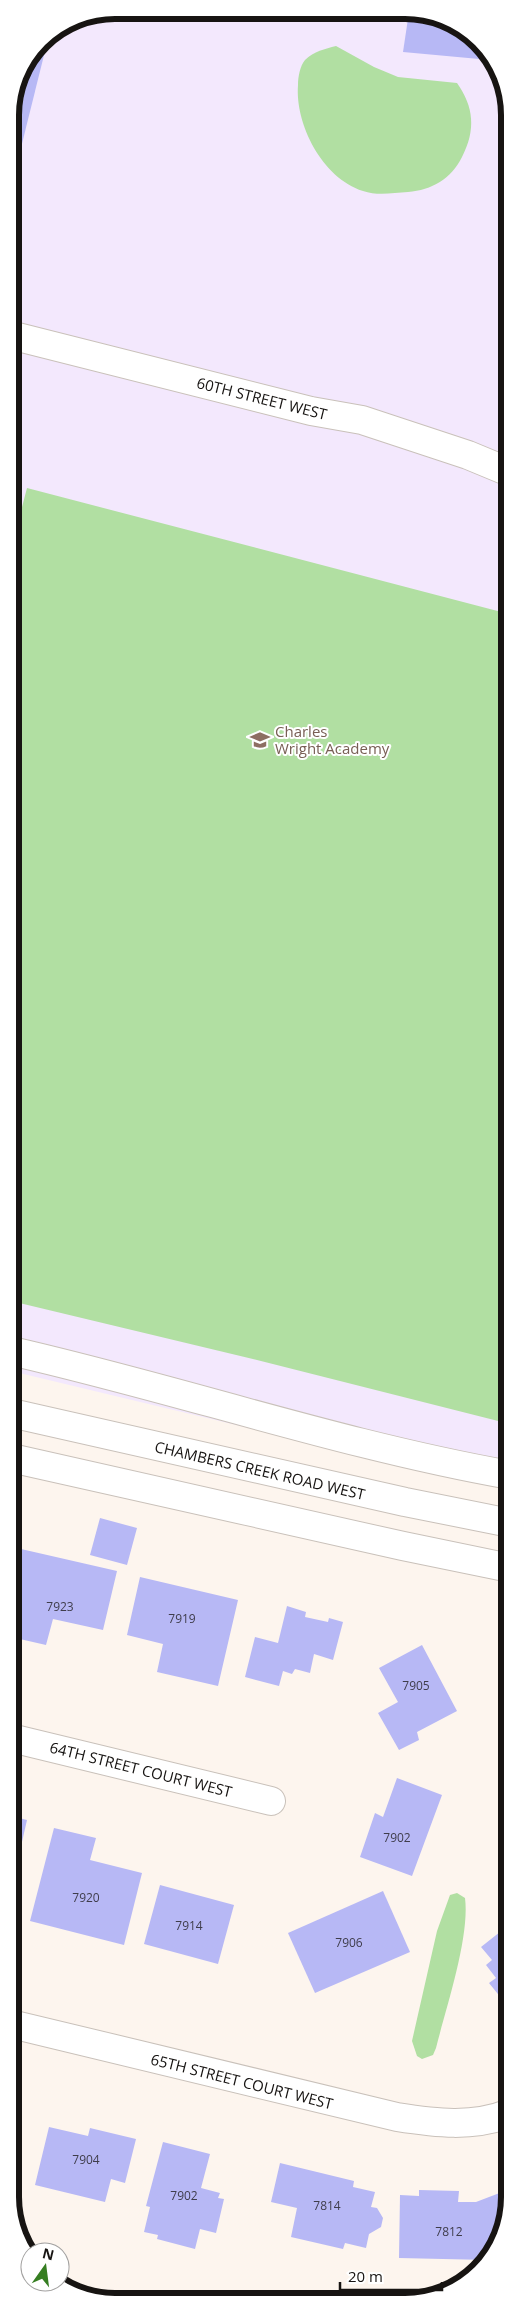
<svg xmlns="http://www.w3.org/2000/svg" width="520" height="2312" viewBox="0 0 520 2312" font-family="'Open Sans',sans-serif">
<rect width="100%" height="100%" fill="#fdf5ee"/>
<!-- education -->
<polygon fill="#f3e8fd" points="115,10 426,12 484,46 509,101 510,1485 440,1474 11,1371 10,109 18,75 41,41 75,18"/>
<!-- green -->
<g fill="#b1dfa2">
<path d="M 336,46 L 374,67 L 398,77 L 457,83 C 474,107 476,130 462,157 C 451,179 432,190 408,192 C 393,193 377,196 363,191 C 322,178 295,124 298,85 C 298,77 300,66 305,60 C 314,51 325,49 336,46 Z"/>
<polygon points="27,488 509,614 510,1424 257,1360 11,1301 10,553"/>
<path d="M 457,1893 L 465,1898 C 470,1937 446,2008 436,2048 L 433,2055 L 422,2059 L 417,2056 L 412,2041 L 437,1931 L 450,1895 Z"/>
</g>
<!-- building -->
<g fill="#b7b8f5">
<polygon points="409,12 426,12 484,46 490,60 403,52"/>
<polygon points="49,35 11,188 10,188 10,109 18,75 41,41"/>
<polygon points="100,1518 137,1528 127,1565 90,1555"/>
<polygon points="21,1549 117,1571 103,1630 53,1619 46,1645 11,1637 11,1593"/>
<polygon points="140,1577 238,1600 218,1686 157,1672 163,1644 127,1635"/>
<polygon points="287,1606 306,1612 305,1617 328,1622 329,1618 343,1622 333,1660 314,1654 310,1673 295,1669 292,1674 283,1671 279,1686 245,1677 255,1637 278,1643"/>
<polygon points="422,1645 457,1711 417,1732 419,1740 399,1750 378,1713 398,1702 379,1668"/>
<polygon points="397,1778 442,1795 412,1876 360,1857 375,1813 383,1817"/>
<polygon points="11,1816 27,1820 16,1868 11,1867"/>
<polygon points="54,1828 96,1838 90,1860 142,1873 124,1945 30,1921"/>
<polygon points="160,1885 234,1905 218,1964 144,1944"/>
<polygon points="383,1891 410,1952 315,1993 288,1933"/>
<polygon points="505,1928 510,1933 510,2009 489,1983 496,1978 486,1965 492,1960 481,1947"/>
<polygon points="49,2127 88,2136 90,2128 136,2139 125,2183 111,2179 105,2202 35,2185"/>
<polygon points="163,2142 210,2154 201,2188 220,2193 218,2198 224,2199 216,2233 200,2229 195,2249 157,2239 158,2235 144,2232 150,2207 146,2206"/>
<polygon points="280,2163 354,2181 353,2187 375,2192 371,2207 377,2208 383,2218 381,2227 369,2234 366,2248 345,2243 343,2249 291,2237 297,2208 271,2202"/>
<polygon points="510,2189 510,2203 487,2260 399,2258 400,2195 419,2196 419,2190 459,2191 458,2202 476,2202"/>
</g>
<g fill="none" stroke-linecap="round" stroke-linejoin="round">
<defs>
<g id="minor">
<polyline points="10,335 311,411 362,420 468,455 509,472"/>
<path d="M 11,1351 C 178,1389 341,1445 510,1475"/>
<polyline points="11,1413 405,1502 510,1523"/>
<polyline points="11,1458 403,1546 510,1568"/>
<polyline points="11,1738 271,1801"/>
<path d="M 11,2024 L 397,2117 C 435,2123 473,2128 510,2113"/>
</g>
</defs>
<!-- minor casing -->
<use href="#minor" stroke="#c9c1ba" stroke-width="30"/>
<!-- minor -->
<use href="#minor" stroke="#fff" stroke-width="28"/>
</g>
<!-- icons -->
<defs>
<symbol id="school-bare" viewBox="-9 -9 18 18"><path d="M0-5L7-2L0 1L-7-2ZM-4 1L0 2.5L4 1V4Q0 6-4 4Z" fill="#8d6e63" stroke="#fff" stroke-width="2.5" paint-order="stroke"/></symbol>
</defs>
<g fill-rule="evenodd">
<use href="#school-bare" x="246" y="726" width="28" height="28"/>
</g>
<g text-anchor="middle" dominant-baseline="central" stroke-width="4" stroke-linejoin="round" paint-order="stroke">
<!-- number labels -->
<g font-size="12" fill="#3f3d4b">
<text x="60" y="1606">7923</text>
<text x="182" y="1618">7919</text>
<text x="416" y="1685">7905</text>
<text x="397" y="1837">7902</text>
<text x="86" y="1897">7920</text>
<text x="189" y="1925">7914</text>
<text x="349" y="1942">7906</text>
<text x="86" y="2159">7904</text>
<text x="184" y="2195">7902</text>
<text x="327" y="2205">7814</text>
<text x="449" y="2231">7812</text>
</g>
<!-- street labels -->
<g font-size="15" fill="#171412" stroke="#fff">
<text transform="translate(262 398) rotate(14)">60TH STREET WEST</text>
<text transform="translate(260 1470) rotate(13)">CHAMBERS CREEK ROAD WEST</text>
<text transform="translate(141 1769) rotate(14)">64TH STREET COURT WEST</text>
<text transform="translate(242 2081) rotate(14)">65TH STREET COURT WEST</text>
</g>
<!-- education labels -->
<g font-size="15" fill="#785e54" stroke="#fff" text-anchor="start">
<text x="275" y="731">Charles<tspan x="275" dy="17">Wright Academy</tspan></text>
</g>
</g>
<!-- crop -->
<path d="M0 0H520V2312H0ZM115 19H405A96 96 0 0 1 501 115V2197A96 96 0 0 1 405 2293H115A96 96 0 0 1 19 2197V115A96 96 0 0 1 115 19Z" fill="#fff" fill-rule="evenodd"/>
<path fill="none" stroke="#171412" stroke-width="6" d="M115 19H405A96 96 0 0 1 501 115V2197A96 96 0 0 1 405 2293H115A96 96 0 0 1 19 2197V115A96 96 0 0 1 115 19Z"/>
<!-- north arrow -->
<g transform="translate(45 2267) rotate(14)"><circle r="24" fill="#ffffff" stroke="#a2a1a0"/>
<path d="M0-4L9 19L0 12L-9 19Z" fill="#367e22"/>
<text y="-8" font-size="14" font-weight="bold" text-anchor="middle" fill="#171412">N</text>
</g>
<!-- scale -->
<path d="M340 2282v8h102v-8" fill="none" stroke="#171412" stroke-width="2.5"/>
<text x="348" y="2282" font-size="15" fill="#171412" stroke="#ffffff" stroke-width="4" paint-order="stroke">20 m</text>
</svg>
